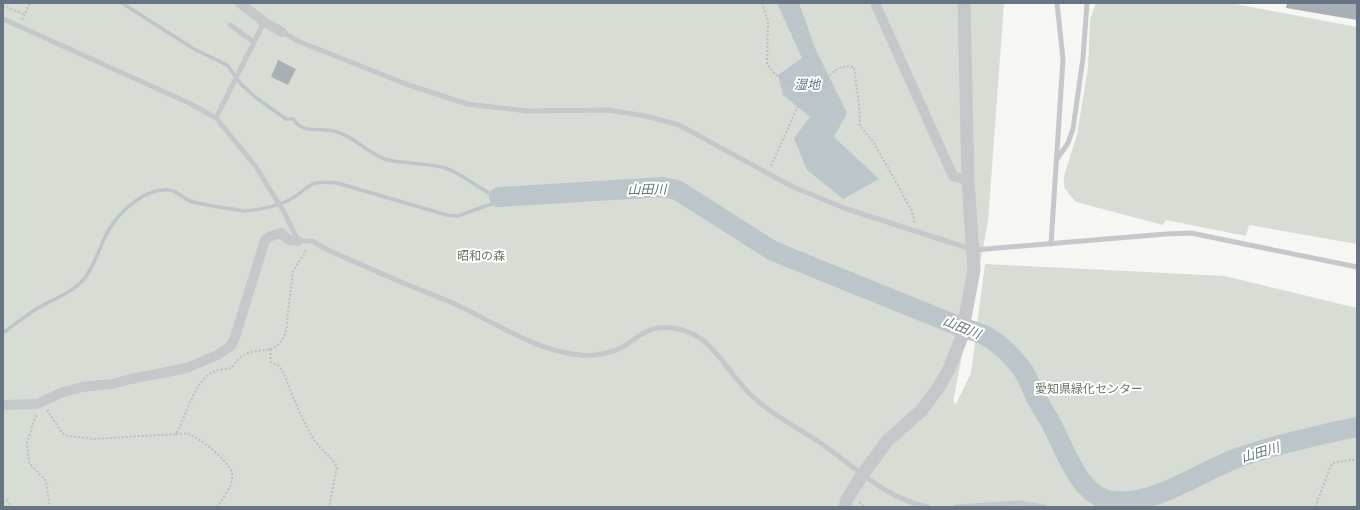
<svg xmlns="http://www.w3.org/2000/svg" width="1360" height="510" viewBox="0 0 1360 510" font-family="Inter,'Noto Sans JP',sans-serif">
<rect width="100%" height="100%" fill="#f6f6f3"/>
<!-- green -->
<g fill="#d7ddd4">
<polygon points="3,3 1004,3 988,222 953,402 956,404 971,373 985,264 1225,276 1357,308 1357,507 3,507"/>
<polygon points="1096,3 1230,3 1357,27 1357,244 1249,225 1246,236 1166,220 1163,225 1076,202 1069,194 1064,187 1064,176 1077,134 1088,68 1090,20"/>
</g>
<!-- water -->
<polygon fill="#bcc5ca" points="777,3 799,3 815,48 847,113 834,137 879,179 843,199 807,170 794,138 810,117 783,95 778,75 802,58"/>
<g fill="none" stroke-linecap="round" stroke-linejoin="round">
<!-- stream -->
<path stroke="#bcc5ca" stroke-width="3.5" d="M 3,333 C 14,325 25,316 38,308 C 53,299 72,293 84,279 C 96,264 100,244 110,228 C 121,210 147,187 169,190 C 179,191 184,200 193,202 C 210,206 227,208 244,211 C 259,210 273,207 287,201 C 312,189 304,179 337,183 L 447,215 L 458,216 L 466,213 L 494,203 L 499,197 C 479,191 465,174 445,168 C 427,163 407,164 388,160 C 370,155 357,139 340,133 C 321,125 306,137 293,119 L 286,119 L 255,97 L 241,84 L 227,65 L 194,49 L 122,3"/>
<!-- river -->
<path stroke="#bcc5ca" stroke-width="20" d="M 499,197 L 663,187 L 677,190 L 773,251 L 961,327 C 969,330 979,332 986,336 C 999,343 1013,357 1022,369 C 1029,378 1032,391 1038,401 C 1042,409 1048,417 1052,425 C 1065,450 1080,498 1113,501 C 1155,506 1200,471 1240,457 C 1278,444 1318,435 1357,427"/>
</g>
<!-- building -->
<g fill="#a9b0b5">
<polygon points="1287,3 1357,3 1357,20 1286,8"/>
<polygon points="278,60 296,69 288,85 271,77"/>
</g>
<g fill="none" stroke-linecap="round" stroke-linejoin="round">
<!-- path -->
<g stroke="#bcbec0" stroke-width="2" stroke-dasharray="2 2" stroke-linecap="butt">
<path d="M 762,3 L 768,21 L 767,64 L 776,75 L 813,95 C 825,82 835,62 854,67 L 859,103 L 860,126 L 874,143 L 912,211 L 915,224"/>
<polyline points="3,6 24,14"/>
<polyline points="22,20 30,3"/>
<polyline points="771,166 797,108 813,95"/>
<path d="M 270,349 L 271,362 L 279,366 L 283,372 C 293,395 301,420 315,441 C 321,450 332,457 337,467 L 329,507"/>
<path d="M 47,410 L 62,433 L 68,436 L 95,439 L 176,434 C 185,418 196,378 213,372 C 218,369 225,370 230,368 C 237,364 238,356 246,354 C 262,347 276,355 284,336 C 287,330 287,327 287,321 L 293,271 L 307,249"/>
<polyline points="36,415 27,443 29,463 46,481 50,507"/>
<path d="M 176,434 C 179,434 185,433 188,434 C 199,437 230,462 232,473 C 234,486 223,497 217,507"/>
<polyline points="3,502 7,500 12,507"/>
<polyline points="859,502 864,507"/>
<polyline points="1315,507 1332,463 1357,459"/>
</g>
<!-- service -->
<g stroke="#c5c7cb" stroke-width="5">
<path d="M 3,19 L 189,103 L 216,118 L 256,167 L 284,212 L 298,241 L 312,241 L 328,250 C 353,261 377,272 401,282 C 420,290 440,297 459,306 C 497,324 537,351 580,355 C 592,357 610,353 621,348 C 629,344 636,337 644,333 C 661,323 684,328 700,338 C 718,350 735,381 753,397 C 772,415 800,429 822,444 C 855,467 886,499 928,507"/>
<polyline points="230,25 254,42"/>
<polyline points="282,32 300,42 406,84 467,104 527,111 608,110 646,116 679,125 793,187 847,209 974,250 1166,234 1191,233 1357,267"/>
<polyline points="216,118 264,22"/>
<polyline points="1057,159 1068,143 1073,129 1083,58 1087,3"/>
<polyline points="1051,244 1063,59 1057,3"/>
<polyline points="956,507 1018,503 1045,507"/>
</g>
<!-- minor -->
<g stroke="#c5c7cb" stroke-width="10">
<polyline points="240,3 264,22 282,32"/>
<polyline points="875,3 953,176 968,181"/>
<polyline points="3,405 37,404 63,392 82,387 112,384 131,379 187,368 217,355 231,346 235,337 265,240 271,236 281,233 289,240 298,241"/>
</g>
<!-- tertiary -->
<polyline stroke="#c5c7cb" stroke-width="13" points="845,507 847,499 862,475 888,440 921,411 939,387 950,367 961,339 974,270 968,181 964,3"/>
</g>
<g text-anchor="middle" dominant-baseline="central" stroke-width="4" stroke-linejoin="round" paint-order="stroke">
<!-- park labels -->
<g font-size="12" fill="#687a65" stroke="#fff">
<text x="481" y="255">昭和の森</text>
<text x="1089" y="388">愛知県緑化センター</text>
</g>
<!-- water labels -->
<g font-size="13" font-style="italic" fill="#63757f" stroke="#fff">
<text x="807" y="84">湿地</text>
<text transform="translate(647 189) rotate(-1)">山田川</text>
<text transform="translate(962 327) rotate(22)">山田川</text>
<text transform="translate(1260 452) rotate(-17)">山田川</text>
</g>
</g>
<!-- border -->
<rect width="1360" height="510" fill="none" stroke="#677483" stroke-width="8"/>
</svg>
